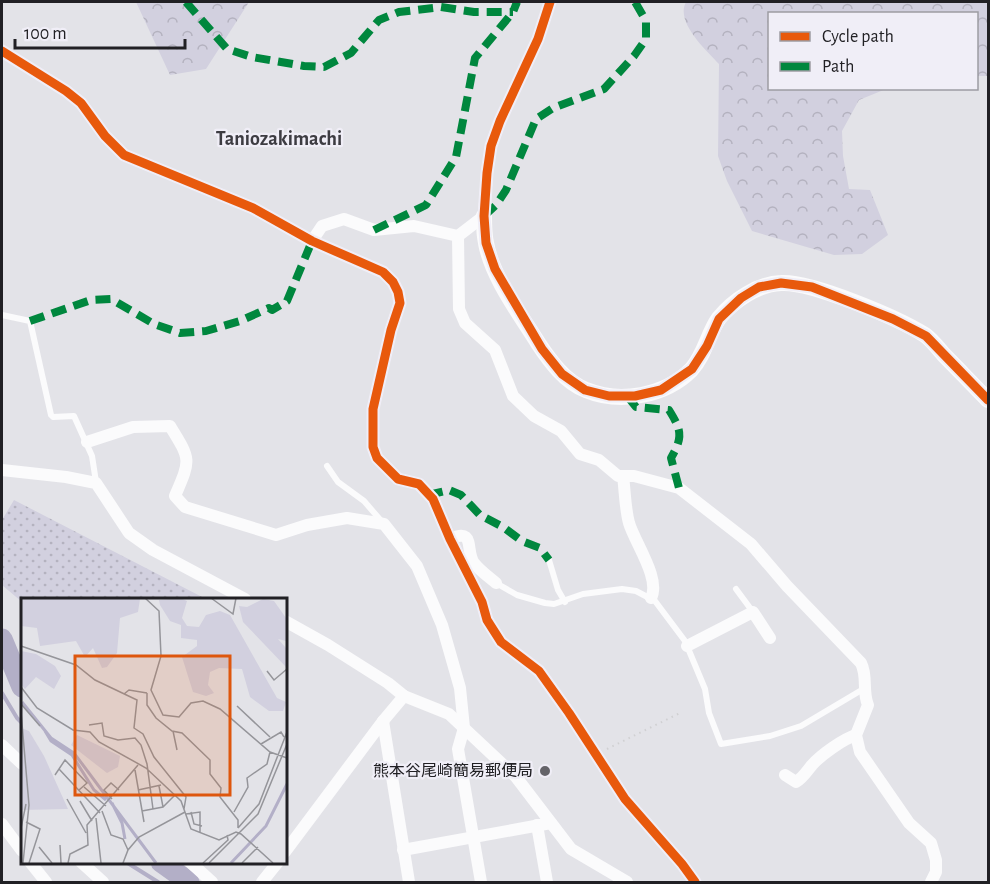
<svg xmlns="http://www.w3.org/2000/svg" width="990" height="884" viewBox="0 0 990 884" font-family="'Alegreya Sans','Noto Sans JP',sans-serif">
<defs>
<pattern id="grass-dots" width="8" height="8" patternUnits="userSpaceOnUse" patternTransform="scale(1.5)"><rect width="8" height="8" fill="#d2d0df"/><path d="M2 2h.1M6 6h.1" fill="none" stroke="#b4b2bf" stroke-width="1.8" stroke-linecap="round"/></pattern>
<pattern id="forest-crowns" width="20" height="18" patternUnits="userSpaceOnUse" patternTransform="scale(1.5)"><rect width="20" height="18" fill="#d2d0df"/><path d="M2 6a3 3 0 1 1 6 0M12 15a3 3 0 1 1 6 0" fill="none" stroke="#b4b2bf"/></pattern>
</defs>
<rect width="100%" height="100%" fill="#e3e3e8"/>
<!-- grass -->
<polygon fill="url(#grass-dots)" points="14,500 206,599 22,599 22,602 2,585 2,520"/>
<!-- forest -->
<g fill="url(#forest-crowns)">
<polygon points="136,2 249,2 206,69 170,75"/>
<path d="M 686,2 L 988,2 L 988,76 L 977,76 L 976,14 L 770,14 L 770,88 L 886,89 L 859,100 L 842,131 L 843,156 L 849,189 L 870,190 L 888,235 L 862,254 L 834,255 L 752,231 L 727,181 L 718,156 L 719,64 C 706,50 675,22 686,2 Z"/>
</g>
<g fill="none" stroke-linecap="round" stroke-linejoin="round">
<!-- stream -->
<g stroke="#b3afc7" stroke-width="4">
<polyline points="2,693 17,718 22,723"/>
<polyline points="126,862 158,882"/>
</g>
<!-- river -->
<g stroke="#b3afc7" stroke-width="21">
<polyline points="2,639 22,687"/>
<polyline points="161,862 189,882"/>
</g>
<!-- path -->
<polyline stroke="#d0d0d2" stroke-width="2" stroke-dasharray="1.5 4.5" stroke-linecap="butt" points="607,749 682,712"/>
<!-- lane -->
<g stroke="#fbfbfc" stroke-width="6">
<polyline points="2,315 30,321 51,415 53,417 74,416 92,456 96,482"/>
<polyline points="327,466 338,482 364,501 383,523"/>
<polyline points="549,560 558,590 565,602"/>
<polyline points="496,583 517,595 545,603 554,604 583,594 622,589 636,591 655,601 685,641 705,689 709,713 721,744 770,736 801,726 865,688"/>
<polyline points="736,589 753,612"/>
</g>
<!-- street -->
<g stroke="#fbfbfc" stroke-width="12">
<polyline points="2,51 66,91 81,103 105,136 124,155 253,208 312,241 383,272 393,282 398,292 400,303 391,330 373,409 373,447 377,458 398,479 419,484 433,499 450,539 482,602 487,620 501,642 539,671 569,713 625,799 682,864 695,882"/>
<path d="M 458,236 L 459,309 L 465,323 L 495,350 L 513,396 L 534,416 L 561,431 L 580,454 L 599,460 L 618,476 L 634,476 L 679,488 L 751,544 L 787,586 L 861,663 C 868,677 862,691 868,705 L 856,735 L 860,752 L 909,823 L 931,843 L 936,860 L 936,872 L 931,882"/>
<polyline points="458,236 484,216 487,173 491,146 500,121 538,39 550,2"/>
<polyline points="312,241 322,226 344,219 374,230 414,226 458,236"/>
<path d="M 87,442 L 133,427 L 170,426 C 191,460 191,459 175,496 L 185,507 L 276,535 L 307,525 L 347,518 L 384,524 L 417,566 L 442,625 L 460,688 L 464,728 L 458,749 L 481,882"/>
<polyline points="2,470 66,477 96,483 129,533 153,550 245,599"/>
<path d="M 623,476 C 625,491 625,508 629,523 C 635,543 661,579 651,598"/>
<path d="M 450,539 C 476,527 465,551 474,563 C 479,570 489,577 496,583"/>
<polyline points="285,621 328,645 388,683 404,696 449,714 516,777 571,849 627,882"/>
<polyline points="687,646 753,612 770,638"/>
<polyline points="383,721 409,882"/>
<polyline points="2,745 22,764"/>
<path d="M 785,775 L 796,782 C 804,777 806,772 812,765 C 821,755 843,739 856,735"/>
<polyline points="2,824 22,851"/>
<polyline points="537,825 547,882"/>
<polyline points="403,850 551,823"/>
<polyline points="285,852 383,721 404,696"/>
<polyline points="30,862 46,882"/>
<polyline points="81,862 103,882"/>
<polyline points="190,862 212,882"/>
<polyline points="262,882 278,862"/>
</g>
<!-- secondary -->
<path stroke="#fbfbfc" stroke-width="16" d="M 484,216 C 484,224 484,234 486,243 C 492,277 520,314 538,343 C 550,361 565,382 586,390 C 620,404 665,396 691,370 C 705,355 708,333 719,318 C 734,300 758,284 781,283 C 811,281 898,318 925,335 C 932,340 938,348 944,355 C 959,370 973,385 988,400"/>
<!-- quiet -->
<g stroke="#00873e" stroke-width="8" stroke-dasharray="15 8" stroke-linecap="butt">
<polyline points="186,2 227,49 252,57 304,66 324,67 351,53 379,20 399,12 441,7 474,12 513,12"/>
<polyline points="484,216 496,205 506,190 536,119 553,108 604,89 634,56 646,39 646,21 635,2"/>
<polyline points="374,230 426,205 456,157 475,58 513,12 517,2"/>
<polyline points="30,321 91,300 111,299 154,324 180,333 206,331 240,321 269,308 272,310 287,301 312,241"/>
<path d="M 627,396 L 636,407 L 669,410 C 682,431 683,437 671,458 L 679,488"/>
<polyline points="428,495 449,490 461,495 480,515 503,527 522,541 540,548 549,560"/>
</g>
<defs>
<g id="cycleway">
<polyline points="550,2 538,39 500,121 491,146 487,173 484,216 486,243 495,269 542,349 562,374 585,390 609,396 635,396 661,390 692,369 707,346 719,319 741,298 759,287 781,283 812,287 893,319 926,336 988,400"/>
<polyline points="2,51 66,91 81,103 105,136 124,155 253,208 312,241 383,272 393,282 398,292 400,303 391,330 373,409 373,447 377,458 398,479 419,484 433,499 450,539 482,602 487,620 501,642 539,671 569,713 625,799 682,864 695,882"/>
</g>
</defs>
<!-- cycleway casing -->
<use href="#cycleway" stroke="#f0eef7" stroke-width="13"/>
<!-- cycleway -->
<use href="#cycleway" stroke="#e8590c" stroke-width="9"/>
</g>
<!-- markers -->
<circle fill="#656469" stroke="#f0eef7" stroke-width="2" cx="545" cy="771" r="6"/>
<g text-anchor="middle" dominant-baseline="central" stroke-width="4.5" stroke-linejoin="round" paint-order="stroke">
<!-- poi labels -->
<g font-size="16" fill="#212024" stroke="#f0eef7" text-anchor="end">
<text x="533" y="771">熊本谷尾崎簡易郵便局</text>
</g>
<!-- quarter labels -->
<g font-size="20" font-weight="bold" fill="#3d3c42" stroke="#f0eef7">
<text x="279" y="139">Taniozakimachi</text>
</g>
</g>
<!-- overview -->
<g transform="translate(21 598)">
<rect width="266" height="266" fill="#e3e3e8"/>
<path d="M 56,137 L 99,158 L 97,169 L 86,175 L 50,147 Z" fill="#d2d0df"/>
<path d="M 159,0 L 166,3 L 161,20 L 166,28 L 178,29 L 185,17 L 199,13 L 209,17 L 256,100 L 265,104 L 262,113 L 248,113 L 229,99 L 221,71 L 198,70 L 189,74 L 187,87 L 193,95 L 185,98 L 172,94 L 161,59 L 176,48 L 176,42 L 160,40 L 160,27 L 149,23 L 139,7 L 138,2 ZM 119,1 L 117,14 L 99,20 L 96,55 L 86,69 L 81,70 L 72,50 L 64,59 L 55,43 L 19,48 L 16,30 L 0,28 L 0,1 ZM 242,1 L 253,3 L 265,20 L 265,43 L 257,41 L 265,50 L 265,69 L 222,24 L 218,8 L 226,9 ZM 0,53 L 15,56 L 34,68 L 40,78 L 33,91 L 15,79 L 4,91 L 0,86 ZM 0,130 L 8,133 L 23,158 L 47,211 L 0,212 Z" fill="#d2d0df"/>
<path fill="none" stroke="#b3afc7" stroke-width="3" d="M 1,104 L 30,140 L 53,155 L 135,265M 24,133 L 30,143 L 51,157 L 73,192 L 85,202M 91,205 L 101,225 L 104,241M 210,265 L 245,228 L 266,186"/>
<path fill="none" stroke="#95959a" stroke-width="1.5" d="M 124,0 L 138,13 L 140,58 L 130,92 L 142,117 L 158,119 L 170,105 L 182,103 L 199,111 L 249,154 L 266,160M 190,0 L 212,16 L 215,0M 0,48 L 55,67 L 74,82 L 116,102 L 113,130 L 122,136 L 133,159 L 165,199 L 163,211M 246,73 L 253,82 L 266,71M 0,89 L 16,110 L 52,132 L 69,134 L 78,144 L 125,170 L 160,203 L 170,231 L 198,242 L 215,234 L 220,236 L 252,265M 126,95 L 126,107 L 135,120 L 151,133 L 161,135 L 189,162 L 189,176 L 200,190 L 199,199 L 217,222 L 217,230M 103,96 L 108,92 L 126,95M 0,106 L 19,128M 216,108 L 249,139M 0,114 L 8,207 L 2,265M 68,127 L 81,125 L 83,138 L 97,142 L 114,140 L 120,147 L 126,166 L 132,211M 152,133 L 156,152M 240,146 L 260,134 L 263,139M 38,171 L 79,215M 114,172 L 123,224M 34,177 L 44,162 L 66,185 L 58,192M 138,188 L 142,209M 63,189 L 85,208M 117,192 L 140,187M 46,201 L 65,235M 91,201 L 83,192 L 90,185 L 98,192M 59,203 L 71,223M 81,213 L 90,237 L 102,241 L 107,252M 121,213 L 142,209 L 154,197M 170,214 L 173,226 L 181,228M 213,214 L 227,189 L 226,180 L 246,166 L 249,154M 165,216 L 179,214 L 179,234M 75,220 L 80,265M 5,224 L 19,231 L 8,265M 0,230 L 5,206M 217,230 L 238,206 L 266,134M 39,247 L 40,265M 18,249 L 31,265M 47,265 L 49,256 L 67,247 L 66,227 L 117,167M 102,265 L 107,252 L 118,239 L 164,214M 182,265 L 207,242 L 206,237M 188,265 L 237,216 L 266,146M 221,265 L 237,249"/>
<path fill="#de560d" fill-opacity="0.15" stroke="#de560d" stroke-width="3" d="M 54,58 L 209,58 L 209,197 L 54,197 Z"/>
<rect width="266" height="266" fill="none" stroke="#212024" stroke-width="3"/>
</g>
<!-- border -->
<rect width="990" height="884" fill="none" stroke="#212024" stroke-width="6"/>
<!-- legend -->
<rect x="768" y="12" width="210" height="78" fill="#f0eef7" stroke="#9d9ca3" stroke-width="1.5"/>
<rect x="780" y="32" width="30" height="9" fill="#e8590c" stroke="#9d9ca3" stroke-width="1.5"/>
<text x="822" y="42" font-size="18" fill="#212024">Cycle path</text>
<rect x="780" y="62" width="30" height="9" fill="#00873e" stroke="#9d9ca3" stroke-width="1.5"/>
<text x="822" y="72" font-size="18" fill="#212024">Path</text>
<!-- scale -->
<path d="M15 39v9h170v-9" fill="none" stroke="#212024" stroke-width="3"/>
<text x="24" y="39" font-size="18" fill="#212024" stroke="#f0eef7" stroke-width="4.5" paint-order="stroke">100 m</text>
</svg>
